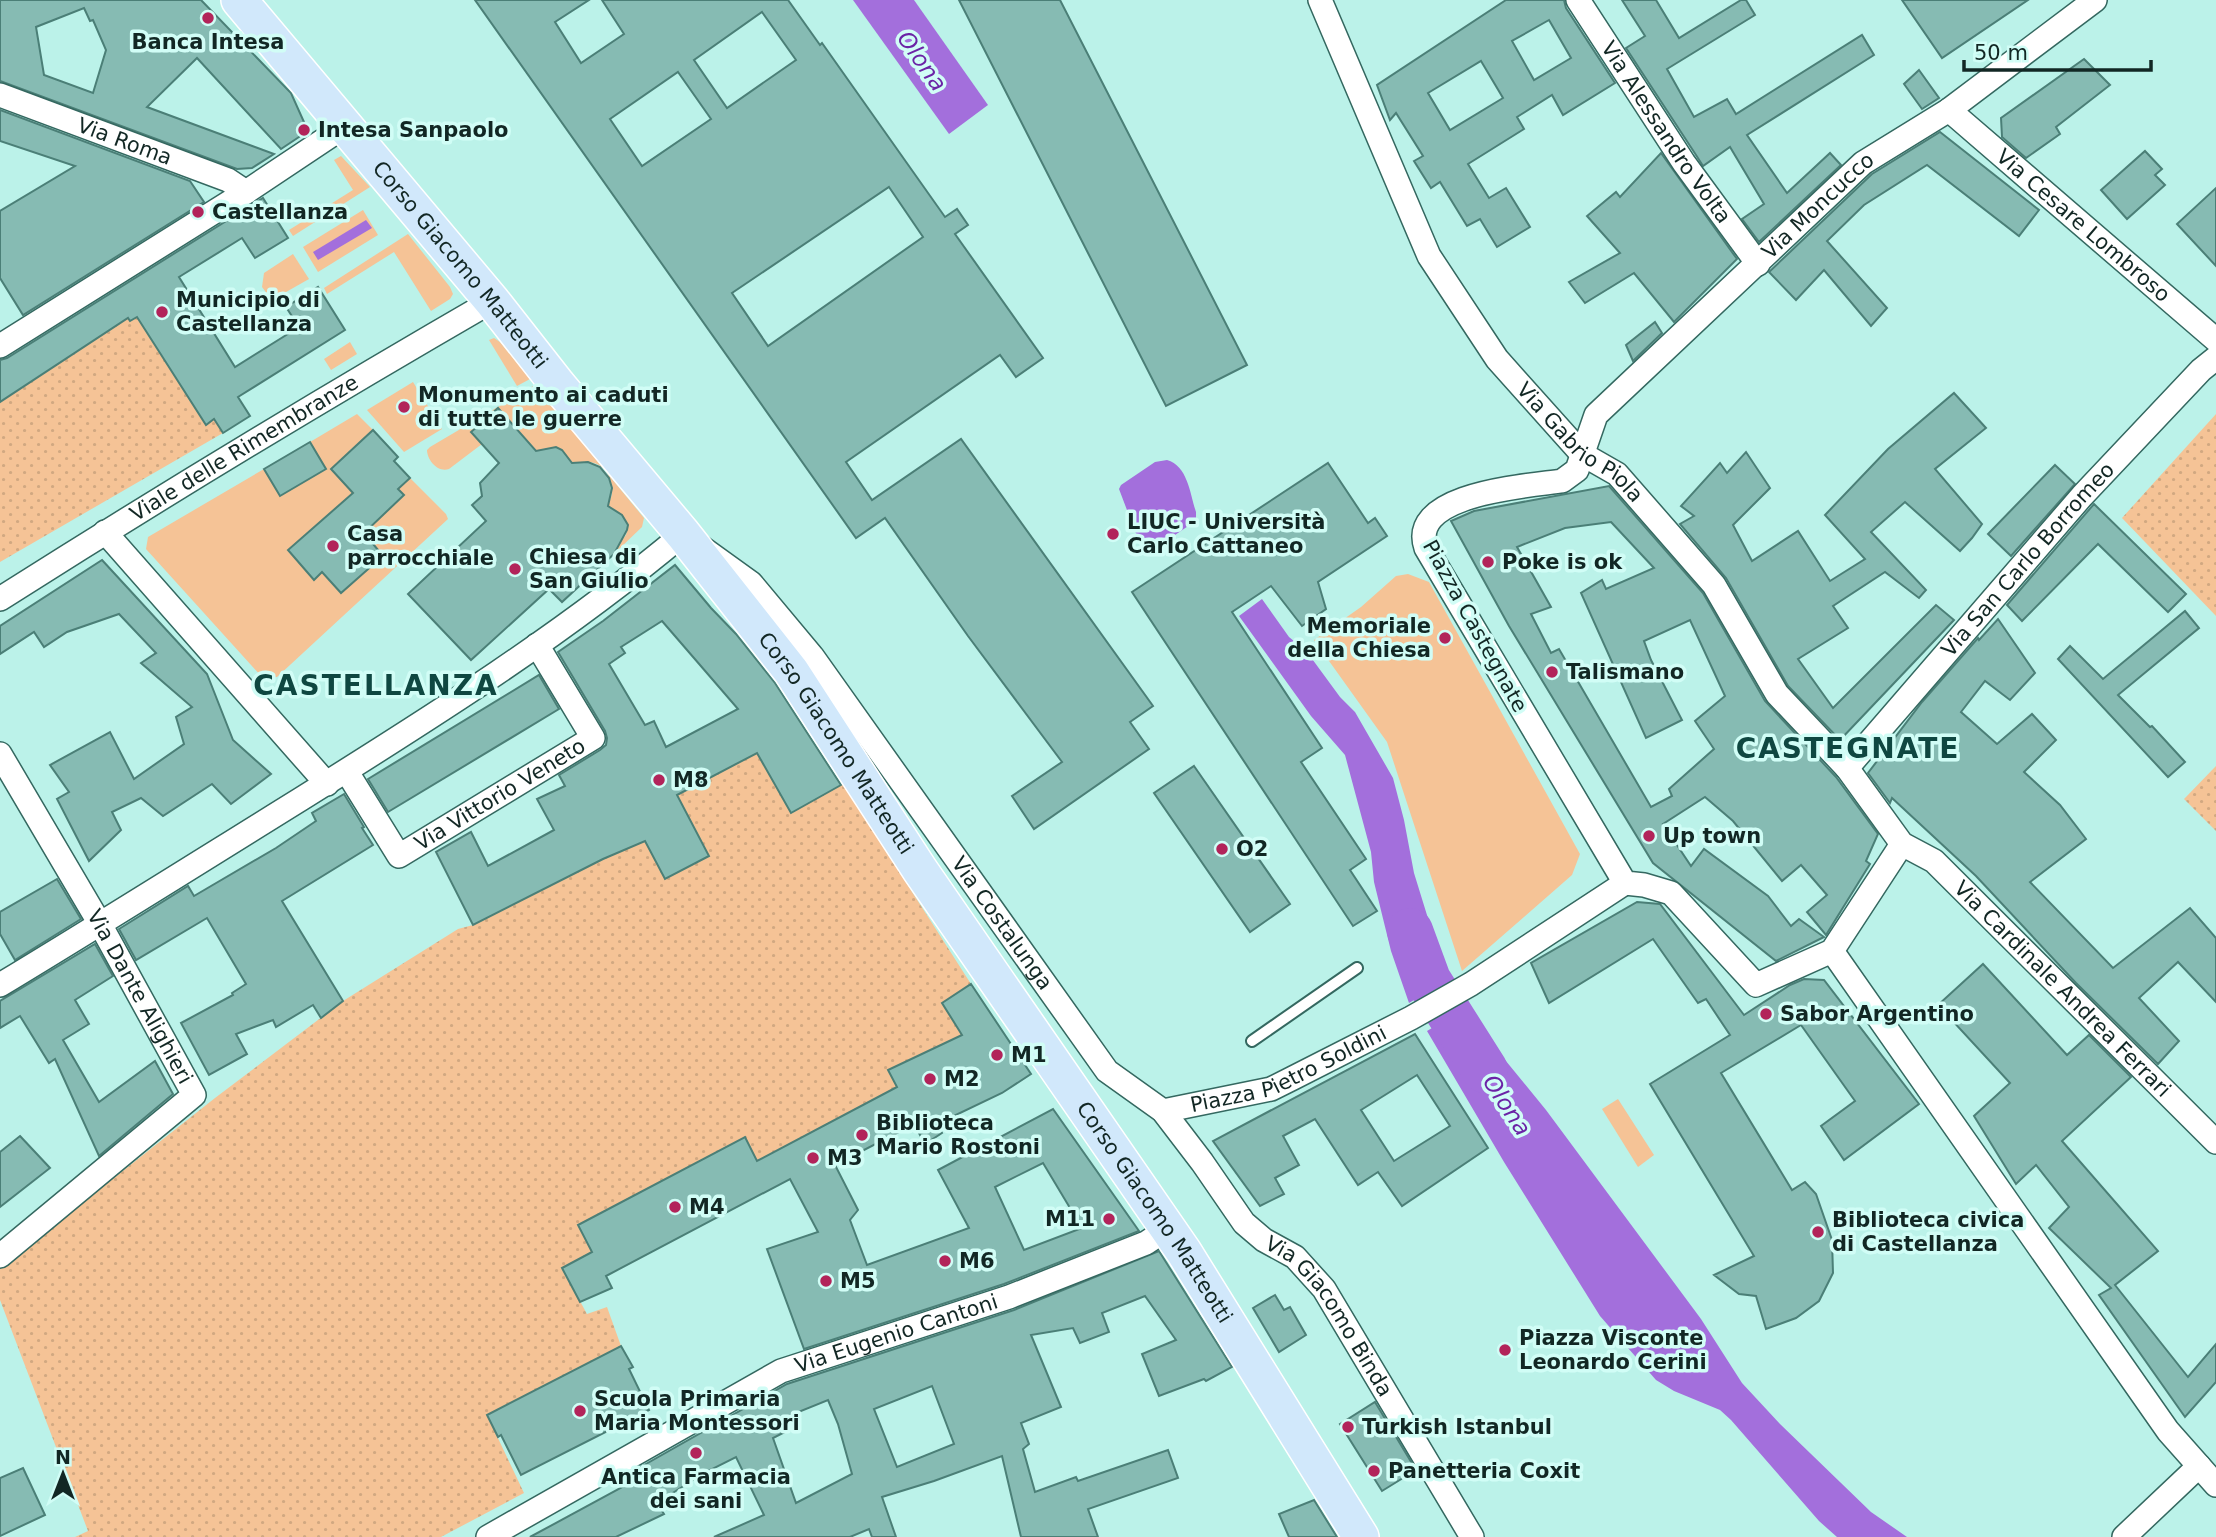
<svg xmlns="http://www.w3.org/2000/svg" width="2216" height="1537" viewBox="0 0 2216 1537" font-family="'DejaVu Sans',sans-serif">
<defs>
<pattern id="park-dots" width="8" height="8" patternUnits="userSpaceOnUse" patternTransform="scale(1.75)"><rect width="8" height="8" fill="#f5c396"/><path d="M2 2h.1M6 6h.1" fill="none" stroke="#d1a881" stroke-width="1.8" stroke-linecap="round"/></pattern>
</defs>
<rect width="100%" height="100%" fill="#bbf2e9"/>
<!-- green -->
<g fill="#f5c396">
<polygon points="341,156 370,187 293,236 289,230 353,190 334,160"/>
<polygon points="363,210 378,235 318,272 303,247"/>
<polygon points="408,234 450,287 453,294 450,299 431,311 394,252 327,294 324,288"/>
<polygon points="293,254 309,279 279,296 268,295 262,287 264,273"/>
<polygon points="494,338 500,342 530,379 517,386 489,340"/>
<polygon points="350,342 357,354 331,370 324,359"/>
<polygon points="413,382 442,429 404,452 367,410"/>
<path d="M 535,385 L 644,518 L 642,527 L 618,550 L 616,547 L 626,535 L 628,525 L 622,515 L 605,508 C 608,503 612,498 612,492 C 613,478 603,462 588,462 C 583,462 576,465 570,466 L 556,447 L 544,449 L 538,452 L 498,408 L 471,432 L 482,444 L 449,469 C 438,473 427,460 427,450 L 430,447 Z"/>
<polygon points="357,414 373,430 349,451 378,519 404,496 398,489 410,478 446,514 448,519 277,677 267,678 261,676 146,549 148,537 264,469 280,496 325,470 310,442"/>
<polygon points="1408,574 1429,582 1580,854 1572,875 1462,971 1387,742 1314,640 1361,607 1396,576"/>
<polygon points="1618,1099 1654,1155 1638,1167 1602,1109"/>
</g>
<!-- park -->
<g fill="url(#park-dots)">
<polygon points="137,317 205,424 214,419 223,433 0,562 0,402 128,318 130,321"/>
<polygon points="2216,414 2216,616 2122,518"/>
<polygon points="757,753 791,812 843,784 971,984 942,1003 963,1036 889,1070 897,1087 775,1152 757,1160 745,1137 579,1225 592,1252 562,1268 587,1314 607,1307 621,1346 487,1415 524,1493 441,1537 75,1537 88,1531 0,1300 0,1268 215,1098 343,1001 458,929 473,925 603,859 645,841 665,879 709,856 677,795"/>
<polygon points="2216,766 2216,831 2184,799"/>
</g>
<!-- water -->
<g fill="#a36fdc">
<polygon points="853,0 914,0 988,105 949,134"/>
<polygon points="366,220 372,228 318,260 313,252"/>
<path d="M 1167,460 C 1188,466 1190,494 1196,512 L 1196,518 L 1194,522 L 1159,546 L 1146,548 L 1138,539 L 1119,489 L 1121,485 L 1155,462 Z"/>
<polygon points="1262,599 1289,637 1307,652 1340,697 1355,712 1393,778 1404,820 1414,873 1439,954 1451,978 1409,1003 1391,951 1374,882 1371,852 1345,755 1311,716 1239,616"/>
<polygon points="1469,1006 1492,1044 1546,1110 1701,1319 1742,1383 1780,1424 1871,1512 1907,1537 1837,1537 1819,1521 1731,1420 1720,1410 1674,1391 1656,1380 1600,1316 1504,1162 1427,1031"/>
</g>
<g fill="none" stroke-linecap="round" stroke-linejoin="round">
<!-- river -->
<polyline stroke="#a36fdc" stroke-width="46" points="1410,931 1428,980 1485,1070"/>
</g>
<!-- building -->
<g fill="#86bbb3" stroke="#4b7f77" stroke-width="2" fill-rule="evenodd">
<path d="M 0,0 L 201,0 L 291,93 L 308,131 L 281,149 L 197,58 L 147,107 L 274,154 L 252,168 L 237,169 L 0,81 ZM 84,8 L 90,21 L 93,20 L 106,50 L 93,93 L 44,75 L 36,27 Z"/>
<path d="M 475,0 L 589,0 L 555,22 L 581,63 L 624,34 L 602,0 L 788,0 L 820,45 L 822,43 L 945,217 L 957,209 L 968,225 L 955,234 L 1043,358 L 1016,377 L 1000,355 L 846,462 L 872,500 L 961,439 L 1153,706 L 1130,722 L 1149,749 L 1034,829 L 1012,796 L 1062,762 L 968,636 L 885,518 L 856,538 ZM 762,12 L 796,60 L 727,108 L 694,60 ZM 678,72 L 711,119 L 642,166 L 610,119 ZM 889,187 L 923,237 L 768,346 L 732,293 Z"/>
<polygon points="959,0 1060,0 1247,365 1166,406"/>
<path d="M 1506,0 L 1564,0 L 1566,8 L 1615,83 L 1563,115 L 1552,95 L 1517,117 L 1524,129 L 1468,164 L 1489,198 L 1506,188 L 1530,227 L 1497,247 L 1480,219 L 1467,226 L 1440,182 L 1431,188 L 1414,161 L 1423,156 L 1396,113 L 1390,120 L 1377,85 ZM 1549,20 L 1571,58 L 1534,80 L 1512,41 ZM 1481,61 L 1503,98 L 1450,130 L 1428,93 Z"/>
<polygon points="1622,0 1656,0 1679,38 1741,0 1746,0 1755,15 1667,69 1694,117 1727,99 1736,114 1862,35 1874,55 1747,135 1787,193 1830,153 1841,165 1759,242 1742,219 1764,204 1730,147 1703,166 1696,155 1626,48 1645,36"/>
<polygon points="1902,0 2028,0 1942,58"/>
<polygon points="2084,59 2110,85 2056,127 2060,134 2026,158 2002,137 2001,118"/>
<polygon points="1919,70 1939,98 1922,109 1904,84"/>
<polygon points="0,110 190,181 204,202 23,315 0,278 0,211 75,166 0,141"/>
<polygon points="1940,132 2039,210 2019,236 1927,165 1864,205 1827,241 1887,308 1871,326 1824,270 1796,300 1769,272 1872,174"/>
<polygon points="2145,151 2162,169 2155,175 2165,185 2127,219 2101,190"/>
<polygon points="1661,153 1737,259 1674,322 1634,273 1585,303 1569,282 1620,253 1587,216 1616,192 1620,197"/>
<polygon points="2216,188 2216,266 2177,224"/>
<polygon points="263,198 288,238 255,258 242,238 179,277 235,367 299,327 286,307 318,287 345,330 238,397 250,416 223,433 214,419 206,425 137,317 130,321 128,318 0,402 0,360 7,358"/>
<polygon points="1655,322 1662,333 1633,361 1626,345"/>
<polygon points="1954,393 1986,428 1935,469 1982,524 1972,538 1960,551 1905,502 1871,532 1926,590 1919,598 1885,572 1833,606 1848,628 1798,659 1833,708 1936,605 1954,620 1840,740 1788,686 1726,578 1680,524 1694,516 1681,506 1720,463 1727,473 1746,452 1770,488 1733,525 1752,561 1798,531 1830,581 1865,559 1825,515 1888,449"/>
<polygon points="498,408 536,451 556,447 562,450 572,463 588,462 600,467 609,478 612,488 608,506 622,515 628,525 627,530 614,554 562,602 549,589 471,660 408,594 486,521 472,505 482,496 480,483 499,463 471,432"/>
<polygon points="373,430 398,457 394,461 410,478 398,489 404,495 364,533 383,556 341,593 322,572 314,580 288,550 353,493 331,469"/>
<polygon points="310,442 326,469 280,496 264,469"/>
<polygon points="1328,463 1368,523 1375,518 1387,536 1318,582 1326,609 1302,626 1271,586 1232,612 1322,748 1301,762 1366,859 1350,870 1377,911 1353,926 1132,592"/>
<polygon points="2055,465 2075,484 2011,556 1988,534"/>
<path d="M 1609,486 L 1703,593 L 1765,701 L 1836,777 L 1878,834 L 1866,861 L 1870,864 L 1826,935 L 1807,912 L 1827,895 L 1801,865 L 1782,881 L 1733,821 L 1705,797 L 1663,824 L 1691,866 L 1704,849 L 1768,896 L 1791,926 L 1799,919 L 1824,937 L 1776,961 L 1653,863 L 1509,626 L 1451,521 L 1474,511 ZM 1611,522 L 1654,568 L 1606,589 L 1602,580 L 1581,593 L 1646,738 L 1682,720 L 1651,660 L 1644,641 L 1690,620 L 1725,696 L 1695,721 L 1714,749 L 1669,789 L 1672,796 L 1651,807 L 1559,649 L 1551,653 L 1531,614 L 1551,607 L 1517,547 L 1565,528 Z"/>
<polygon points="2094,504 2186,594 2168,612 2098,544 2022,621 2007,605"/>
<polygon points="102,560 207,674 233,740 271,774 231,804 212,784 163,816 141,798 112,812 121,830 89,861 57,799 69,792 50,765 110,732 134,779 184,744 176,717 192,707 141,663 156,653 119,614 67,632 44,647 34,632 0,654 0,626"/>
<path d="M 675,565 L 711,608 L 736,634 L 775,683 L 841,785 L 791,813 L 757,753 L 677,795 L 709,856 L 665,879 L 645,841 L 603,859 L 473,925 L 436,852 L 471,832 L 488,866 L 554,830 L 537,799 L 565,786 L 559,775 L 600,750 L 606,745 L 607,738 L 605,731 L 558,652 L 603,621 ZM 662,621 L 738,709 L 666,747 L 654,721 L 645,725 L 609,664 L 625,653 L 621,647 Z"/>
<polygon points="2185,611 2199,628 2118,695 2150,727 2152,726 2185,762 2168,777 2058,659 2070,646 2103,679"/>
<polygon points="1998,619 2035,673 2010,700 1985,681 1961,712 1997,744 2032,714 2056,740 2024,772 2060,805 2086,839 2030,882 2113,968 2190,908 2216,938 2216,1002 2178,962 2139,998 2179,1041 2158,1064 2076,983 1976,876 1892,798 1890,803 1868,773 1922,702 1978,638 1979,640"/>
<polygon points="539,675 559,709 388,812 368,779"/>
<polygon points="1194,766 1290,904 1250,932 1154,793"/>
<polygon points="344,794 364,827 362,828 373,845 282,901 343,1001 321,1018 313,1005 276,1027 273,1020 236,1034 247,1054 209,1075 181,1023 233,995 232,993 246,984 207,918 136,960 119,929 188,886 194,896 276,848 316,821 312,813"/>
<polygon points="57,879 81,919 15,960 0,934 0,912"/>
<polygon points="1637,902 1660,904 1744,1015 1790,985 1804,979 1824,980 1919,1104 1844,1160 1821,1126 1855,1101 1801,1025 1721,1073 1792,1190 1805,1182 1816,1194 1832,1240 1833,1273 1819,1301 1796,1318 1766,1329 1756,1296 1739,1294 1714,1275 1754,1256 1650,1084 1730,1035 1706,999 1698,1003 1653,939 1549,1003 1531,963"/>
<polygon points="95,944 113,976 75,1000 89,1024 63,1040 99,1102 155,1061 173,1094 99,1156 55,1059 49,1063 20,1016 0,1028 0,1001"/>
<polygon points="1983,964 2067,1055 2089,1035 2131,1077 2062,1141 2158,1251 2115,1285 2188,1377 2216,1344 2216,1382 2185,1417 2099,1295 2111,1288 2049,1228 2069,1207 2036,1165 2016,1184 1974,1116 2010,1083 1938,1005"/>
<path d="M 971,984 L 1031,1074 L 1002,1093 L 937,1124 L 942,1133 L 925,1144 L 914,1124 L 835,1165 L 858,1210 L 850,1220 L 867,1265 L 969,1228 L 938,1170 L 1053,1109 L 1139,1231 L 1004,1284 L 804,1349 L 767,1249 L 818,1232 L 790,1179 L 606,1276 L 612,1288 L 580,1302 L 562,1268 L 592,1252 L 578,1225 L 745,1137 L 757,1161 L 897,1087 L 888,1070 L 962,1035 L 942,1003 ZM 1043,1163 L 1082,1228 L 1024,1250 L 995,1187 Z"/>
<path d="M 1415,1034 L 1488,1148 L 1402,1206 L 1378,1172 L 1358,1185 L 1315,1119 L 1283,1136 L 1299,1165 L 1275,1178 L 1284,1194 L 1260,1206 L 1213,1141 ZM 1417,1075 L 1450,1126 L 1394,1161 L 1361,1110 Z"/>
<polygon points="20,1136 50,1168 0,1207 0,1152"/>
<path d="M 1159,1251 L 1232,1367 L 1206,1381 L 1204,1379 L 1159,1396 L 1142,1354 L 1176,1340 L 1145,1296 L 1102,1313 L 1109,1332 L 1080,1343 L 1073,1328 L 1031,1335 L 1061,1407 L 1021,1423 L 1029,1444 L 1023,1449 L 1035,1492 L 1076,1477 L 1078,1481 L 1168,1450 L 1178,1478 L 1088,1509 L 1098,1537 L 1021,1537 L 1002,1456 L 934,1481 L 882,1497 L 896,1537 L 872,1537 L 869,1529 L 850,1537 L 714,1537 L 764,1515 L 736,1457 L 704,1473 L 657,1503 L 664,1514 L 616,1537 L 530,1537 L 628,1484 L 623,1477 L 787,1384 L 1014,1310 ZM 932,1386 L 954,1444 L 897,1467 L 874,1409 ZM 828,1400 L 838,1424 L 852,1474 L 796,1503 L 773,1438 L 785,1432 L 781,1419 Z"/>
<polygon points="1275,1295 1284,1310 1290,1307 1306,1335 1279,1352 1253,1308"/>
<polygon points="621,1346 633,1367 629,1369 649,1410 521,1475 501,1435 498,1437 487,1415"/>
<polygon points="1375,1402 1416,1470 1382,1491 1340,1424"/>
<polygon points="23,1468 45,1515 0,1536 0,1478"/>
<polygon points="1314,1500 1337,1537 1289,1537 1279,1514"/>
</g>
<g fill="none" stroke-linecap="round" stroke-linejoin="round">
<defs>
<polyline id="lane" points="1252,1041 1357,968"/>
<g id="street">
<path id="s1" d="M 1320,0 L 1429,256 L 1497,359 L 1582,454 L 1617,474 L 1714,585 L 1777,694 L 1847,768 L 1902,844 L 1934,861 L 2216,1142"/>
<path id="s2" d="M 1578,0 L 1684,163 L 1758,264"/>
<path id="s3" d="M 0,95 L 228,180 L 246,192"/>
<path id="s4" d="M 1949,110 L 2216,340"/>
<polyline points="0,346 246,192 345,126"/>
<polyline points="105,532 327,784"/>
<path id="s5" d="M 0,599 C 162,496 326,397 492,301"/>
<path id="s6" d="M 0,754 L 100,924 L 194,1095 L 0,1256"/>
<path id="s7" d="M 1847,768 L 2082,496 L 2201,370 L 2216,358"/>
<path id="s8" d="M 347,772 L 399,856 L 593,738 L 537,645"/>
<path id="s9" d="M 1902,844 L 1832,951 L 1756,985 L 1671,893 L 1644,885 L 1625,883 L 1426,548 C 1407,493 1529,486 1562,481 L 1577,470 L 1596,415 L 1863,163 L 1949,110 L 2095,0"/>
<polyline points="1832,951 2168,1431 2216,1485"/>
<path id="s10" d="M 0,985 C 101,924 201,861 301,799 C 432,717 564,634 683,534 L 751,583 L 812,656 L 1107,1071 L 1163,1111 L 1202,1162 L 1244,1223 L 1264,1240 L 1295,1257 L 1324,1289 L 1472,1537"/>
<path id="s11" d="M 1163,1111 L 1271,1089 L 1293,1078 L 1411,1018 L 1471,984 L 1625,883"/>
<path id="s12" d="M 488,1537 L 781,1371 L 1009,1297 L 1146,1243 L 1167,1229"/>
<polyline points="2124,1537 2199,1466"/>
</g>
<g id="primary">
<path id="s13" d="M 239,0 L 492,301 L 558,385 L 683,534 L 791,671 L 920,870 L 1184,1252 L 1361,1537"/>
</g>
</defs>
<!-- lane casing -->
<use href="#lane" stroke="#346860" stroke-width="14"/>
<!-- street casing -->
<use href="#street" stroke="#346860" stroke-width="26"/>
<!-- primary casing -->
<use href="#primary" stroke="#fff" stroke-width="38"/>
<!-- lane -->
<use href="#lane" stroke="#fff" stroke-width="10"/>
<!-- street -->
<use href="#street" stroke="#fff" stroke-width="23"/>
<!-- primary -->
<use href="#primary" stroke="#d1e8fb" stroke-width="35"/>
</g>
<!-- markers -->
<g fill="#b2245a" stroke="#d1fdf6" stroke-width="2.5">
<circle cx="208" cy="18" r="7"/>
<circle cx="304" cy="130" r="7"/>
<circle cx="198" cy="212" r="7"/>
<circle cx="162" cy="312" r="7"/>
<circle cx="404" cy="407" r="7"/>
<circle cx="1113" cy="534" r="7"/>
<circle cx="333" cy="546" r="7"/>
<circle cx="1488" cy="562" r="7"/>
<circle cx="515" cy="569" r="7"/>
<circle cx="1445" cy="638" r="7"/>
<circle cx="1552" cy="672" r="7"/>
<circle cx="659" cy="780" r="7"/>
<circle cx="1649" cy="836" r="7"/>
<circle cx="1222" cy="849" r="7"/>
<circle cx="1766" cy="1014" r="7"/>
<circle cx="997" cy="1055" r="7"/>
<circle cx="930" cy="1079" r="7"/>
<circle cx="862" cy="1135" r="7"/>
<circle cx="813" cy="1158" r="7"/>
<circle cx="675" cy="1207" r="7"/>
<circle cx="1109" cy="1219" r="7"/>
<circle cx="1818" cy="1232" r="7"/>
<circle cx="945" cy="1261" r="7"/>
<circle cx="826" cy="1281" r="7"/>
<circle cx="1505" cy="1350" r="7"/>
<circle cx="580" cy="1411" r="7"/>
<circle cx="1348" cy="1427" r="7"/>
<circle cx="696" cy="1453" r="7"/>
<circle cx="1374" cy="1471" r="7"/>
</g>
<g text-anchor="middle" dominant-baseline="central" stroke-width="7" stroke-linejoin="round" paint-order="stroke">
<!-- poi labels -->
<g font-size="21" font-weight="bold" fill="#122724" stroke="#d1fdf6" text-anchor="start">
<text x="208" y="42" text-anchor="middle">Banca Intesa</text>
<text x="318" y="130">Intesa Sanpaolo</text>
<text x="212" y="212">Castellanza</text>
<text x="176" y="300">Municipio di<tspan x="176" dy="24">Castellanza</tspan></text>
<text x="418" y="395">Monumento ai caduti<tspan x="418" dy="24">di tutte le guerre</tspan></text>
<text x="1127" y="522">LIUC - Università<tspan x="1127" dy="24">Carlo Cattaneo</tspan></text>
<text x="347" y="534">Casa<tspan x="347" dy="24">parrocchiale</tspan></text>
<text x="529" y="557">Chiesa di<tspan x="529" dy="24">San Giulio</tspan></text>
<text x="1502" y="562">Poke is ok</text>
<text x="1431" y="626" text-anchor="end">Memoriale<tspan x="1431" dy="24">della Chiesa</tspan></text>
<text x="1566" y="672">Talismano</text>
<text x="673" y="780">M8</text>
<text x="1663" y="836">Up town</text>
<text x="1236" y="849">O2</text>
<text x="1780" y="1014">Sabor Argentino</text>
<text x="1011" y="1055">M1</text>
<text x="944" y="1079">M2</text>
<text x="876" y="1123">Biblioteca<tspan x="876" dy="24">Mario Rostoni</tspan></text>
<text x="827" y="1158">M3</text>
<text x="689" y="1207">M4</text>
<text x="1095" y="1219" text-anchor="end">M11</text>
<text x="1832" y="1220">Biblioteca civica<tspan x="1832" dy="24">di Castellanza</tspan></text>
<text x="959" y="1261">M6</text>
<text x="840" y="1281">M5</text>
<text x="1519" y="1338">Piazza Visconte<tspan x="1519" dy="24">Leonardo Cerini</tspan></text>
<text x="594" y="1399">Scuola Primaria<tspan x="594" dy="24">Maria Montessori</tspan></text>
<text x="1362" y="1427">Turkish Istanbul</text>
<text x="1388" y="1471">Panetteria Coxit</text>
<text x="696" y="1477" text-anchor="middle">Antica Farmacia<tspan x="696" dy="24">dei sani</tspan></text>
</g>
<!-- street labels -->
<g font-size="21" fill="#122724" stroke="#d1fdf6">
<text stroke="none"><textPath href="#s2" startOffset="159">Via Alessandro Volta</textPath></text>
<text stroke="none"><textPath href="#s3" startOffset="133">Via Roma</textPath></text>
<text stroke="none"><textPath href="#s9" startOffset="1325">Via Moncucco</textPath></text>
<text stroke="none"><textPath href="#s4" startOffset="177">Via Cesare Lombroso</textPath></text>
<text stroke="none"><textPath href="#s13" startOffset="345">Corso Giacomo Matteotti</textPath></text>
<text stroke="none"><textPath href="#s1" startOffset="520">Via Gabrio Piola</textPath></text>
<text stroke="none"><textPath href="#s5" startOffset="287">Viale delle Rimembranze</textPath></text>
<text stroke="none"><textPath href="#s7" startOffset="276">Via San Carlo Borromeo</textPath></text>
<text transform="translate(1475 626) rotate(61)">Piazza Castegnate</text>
<text stroke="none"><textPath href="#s13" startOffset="954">Corso Giacomo Matteotti</textPath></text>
<text stroke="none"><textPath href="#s8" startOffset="217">Via Vittorio Veneto</textPath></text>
<text stroke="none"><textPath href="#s10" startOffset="1326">Via Costalunga</textPath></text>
<text stroke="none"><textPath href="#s1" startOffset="1256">Via Cardinale Andrea Ferrari</textPath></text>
<text stroke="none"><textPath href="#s6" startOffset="280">Via Dante Alighieri</textPath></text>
<text stroke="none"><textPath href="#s11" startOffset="133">Piazza Pietro Soldini</textPath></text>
<text stroke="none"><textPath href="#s13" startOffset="1521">Corso Giacomo Matteotti</textPath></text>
<text stroke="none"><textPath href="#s10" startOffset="1843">Via Giacomo Binda</textPath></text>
<text stroke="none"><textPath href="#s12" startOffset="458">Via Eugenio Cantoni</textPath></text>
</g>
<!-- water labels -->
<g font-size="23" font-style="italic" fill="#6b24a6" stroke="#d1fdf6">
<text transform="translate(922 61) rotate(55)">Olona</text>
<text transform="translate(1507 1105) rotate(57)">Olona</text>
</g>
<!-- district labels -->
<g font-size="28" font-weight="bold" letter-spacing="2" fill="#0f4741" stroke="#d1fdf6">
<text x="376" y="685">CASTELLANZA</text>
<text x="1848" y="748">CASTEGNATE</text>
</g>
</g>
<!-- north arrow -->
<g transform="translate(63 1474)" stroke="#d1fdf6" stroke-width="5" paint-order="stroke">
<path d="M0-5L12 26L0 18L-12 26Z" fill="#122724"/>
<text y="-10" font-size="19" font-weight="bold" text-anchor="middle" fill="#122724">N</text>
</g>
<!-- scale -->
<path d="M1964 60v10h187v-10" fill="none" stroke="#122724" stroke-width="3.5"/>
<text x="1974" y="60" font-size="21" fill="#122724" stroke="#d1fdf6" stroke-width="5" paint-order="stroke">50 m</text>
</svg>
